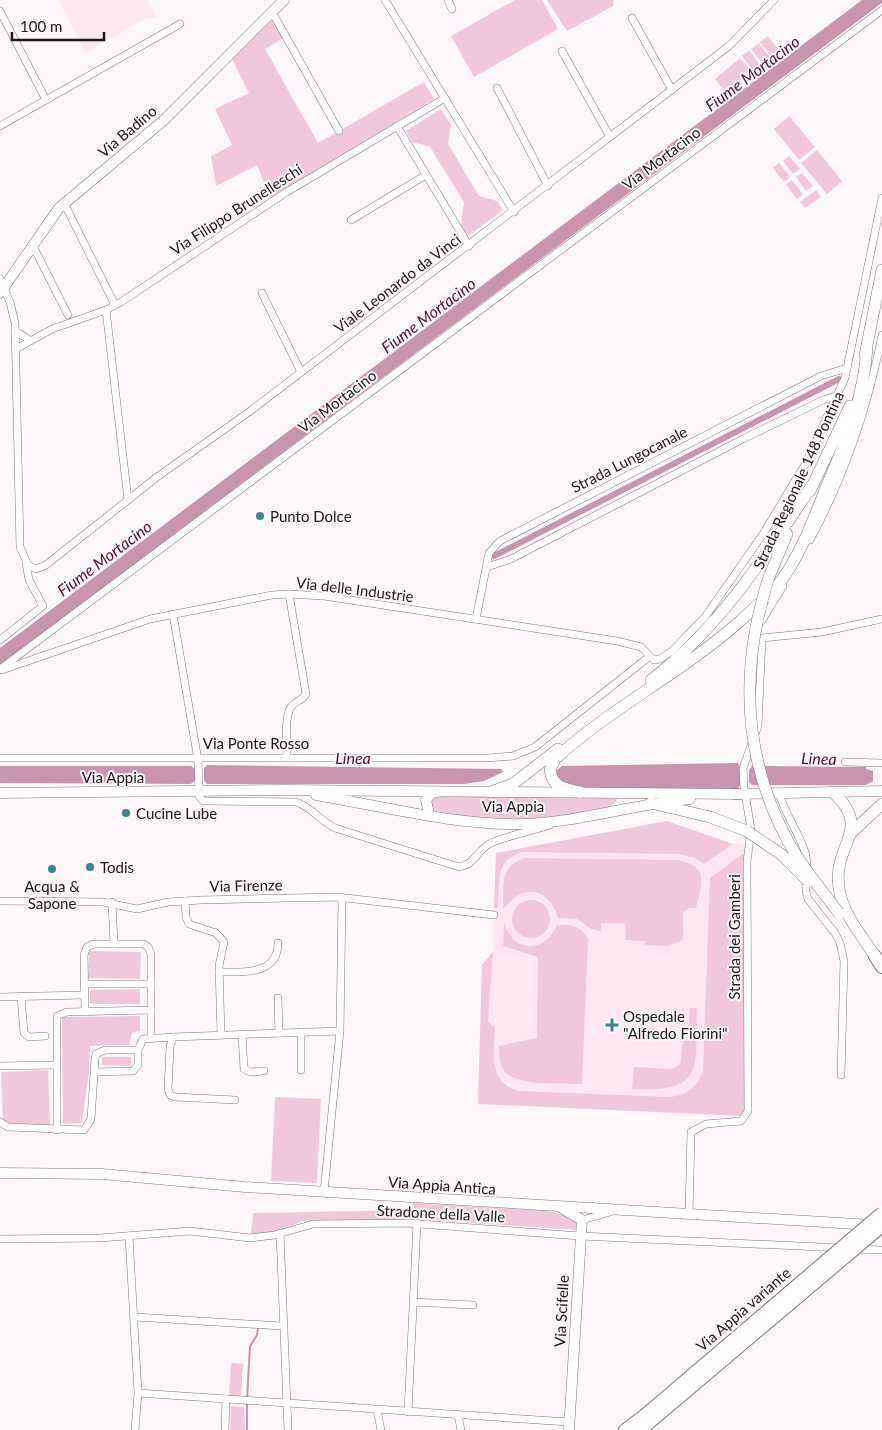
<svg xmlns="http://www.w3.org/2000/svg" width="882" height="1430" viewBox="0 0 882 1430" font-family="Lato,sans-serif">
<rect width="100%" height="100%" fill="#fdf7fa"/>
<!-- built -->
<g fill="#ffe7f2">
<polygon points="59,0 148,0 157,17 143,20 85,53"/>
<polygon points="667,821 733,844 744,844 744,1116 478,1104 482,965 493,952 496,853"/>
</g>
<!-- green -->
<g fill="#f1c8db">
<polygon points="515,0 542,0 558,29 474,77 451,36"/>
<polygon points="547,0 614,0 613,6 567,31"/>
<polygon points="273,19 284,38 265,49 318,143 424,82 434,99 270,198 257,165 216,186 211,156 232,145 215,109 249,93 232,59"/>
<polygon points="768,36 779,50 771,56 760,42"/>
<polygon points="759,43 770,57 762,63 751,49"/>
<polygon points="749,50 760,65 753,71 742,56"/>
<polygon points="740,58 751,71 725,92 715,79"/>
<polygon points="441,109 451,125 448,144 479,196 497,201 503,210 468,236 461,225 464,202 430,147 412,142 406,131"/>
<polygon points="789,116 815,147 799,160 774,129"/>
<polygon points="817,150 842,181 827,194 801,163"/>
<polygon points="789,156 800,169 793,174 783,161"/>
<polygon points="779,163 790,177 784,182 773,168"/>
<polygon points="802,173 813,186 806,191 796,177"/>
<polygon points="792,180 803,194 797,199 786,185"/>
<polygon points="816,190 821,197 805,208 800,202"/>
<path d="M 435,794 L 616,798 L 617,800 C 613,809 598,809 589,811 C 532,823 489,822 432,810 L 430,798 Z"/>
<path d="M 667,821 L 733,844 L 704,864 L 695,858 L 678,854 L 522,852 C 494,860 500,883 498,908 L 494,908 L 496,853 Z"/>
<path d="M 744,853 L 744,1116 L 478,1104 L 482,965 L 493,952 L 488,1022 L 495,1027 C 494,1052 488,1082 518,1091 L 670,1097 C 688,1094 697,1088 703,1070 L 710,878 Z"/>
<path d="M 524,858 L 677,860 C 710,866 702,882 696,908 L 689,908 L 683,912 L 683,940 L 667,946 L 645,945 L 645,941 L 625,940 L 626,925 L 624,923 L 601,923 L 601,931 L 591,929 L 577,919 L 558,918 C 553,900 537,884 517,896 C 512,899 509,906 503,908 C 504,886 499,867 524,858 Z"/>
<circle cx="531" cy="919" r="19"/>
<path d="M 504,923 C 514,953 544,954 557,925 C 571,925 581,925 588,939 L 582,1084 C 563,1083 513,1087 503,1069 C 499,1062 499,1054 499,1046 L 537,1038 L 538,957 L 503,946 Z"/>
<polygon points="89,951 141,952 140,979 88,978"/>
<polygon points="140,989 140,1004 90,1004 90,990"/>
<path d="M 690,1008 L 697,1008 C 695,1068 706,1093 632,1089 L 634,1067 L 672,1069 L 680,1064 L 683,1041 L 688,1041 Z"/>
<polygon points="140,1016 140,1031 132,1033 129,1045 90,1046 89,1072 82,1123 63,1124 62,1017"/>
<polygon points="102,1057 131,1057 131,1066 102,1065"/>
<polygon points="48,1070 50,1126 3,1123 1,1072"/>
<polygon points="275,1097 321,1099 317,1183 271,1181"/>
<polygon points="413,1203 549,1211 577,1219 578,1230 427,1220 318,1220 303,1221 279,1231 251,1235 253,1213 412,1210"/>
<polygon points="231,1363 243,1364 241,1396 229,1396"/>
<polygon points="231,1406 244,1407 245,1430 230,1430"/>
</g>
<!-- water -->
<g fill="#c995ae">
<polygon points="862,0 882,0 882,3 0,665 0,648"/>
<polygon points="738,763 741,769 741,782 738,789 574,788 558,779 556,771 562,766"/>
<polygon points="207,765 501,769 503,772 484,781 464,784 207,784 204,780 204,768"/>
<polygon points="0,766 191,766 195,769 195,780 191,784 0,783"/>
<polygon points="752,766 866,767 866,769 873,771 873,781 866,785 752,785 749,782 749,770"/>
</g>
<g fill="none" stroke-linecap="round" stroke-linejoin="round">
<!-- stream -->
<g stroke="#c995ae" stroke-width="2">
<polyline points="247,1399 250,1346 257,1335 258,1328"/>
<polyline points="247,1403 247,1430"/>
</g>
<!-- canal -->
<polyline stroke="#c995ae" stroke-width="6" points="494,556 839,379"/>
<defs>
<g id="street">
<polyline points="385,0 514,212"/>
<polyline points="448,0 452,9"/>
<polyline points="0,11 46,100"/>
<polyline points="272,12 339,131"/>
<polyline points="632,18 672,90"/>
<polyline points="562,51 610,137"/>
<polyline points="497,88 548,186"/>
<polyline points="0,126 180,24"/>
<polyline points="397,126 469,246"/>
<polyline points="64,203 115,305"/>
<polyline points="351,220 426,175"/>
<polyline points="32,244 68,315"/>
<polyline points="0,279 10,302 15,323 20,547 28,565 36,569 46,565 157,477 249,412 729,46 774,0"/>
<polyline points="262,293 301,372"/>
<polyline points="106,310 128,500"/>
<polyline points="15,331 28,339"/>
<polyline points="16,349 52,329 106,310 121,302 285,193 445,98"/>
<path d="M 810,540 C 845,475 868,407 882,335"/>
<polyline points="487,567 511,559 743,439 823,400 839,395"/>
<path d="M 173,614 L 198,760 L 199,796 L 203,801 L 296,802 C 312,807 320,821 335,828 L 459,867 C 474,865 477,851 489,844 C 505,836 532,831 550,825"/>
<polyline points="476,619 489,553 500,541 821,376 847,368"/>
<polyline points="761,622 783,586"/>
<polyline points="0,640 43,606 29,580 26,563"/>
<polyline points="0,669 882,10"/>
<polyline points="2,670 150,619 272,595 289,594 324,596 617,641 641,647 650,656"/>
<path d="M 287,757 C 287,745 284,716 291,707 C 295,701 302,701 306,694 L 289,594"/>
<polyline points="0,758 486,758 513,756 535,747 650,656 654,660 660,659 672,651 705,617 763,534 807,461 845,378 882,198"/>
<polyline points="845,762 882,763"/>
<path d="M 779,793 C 785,814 798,831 805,852 C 810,867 802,884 808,899 L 835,933 L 840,943 L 844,961 L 841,1075"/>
<polyline points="0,901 103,902 137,909 168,902 201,900 337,897 494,915"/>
<polyline points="185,901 186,917 189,924 216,933 224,942 219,966 221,1035"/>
<polyline points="112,902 114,944"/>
<path d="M 219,972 C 241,972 278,976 278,943"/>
<polyline points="84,984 151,984"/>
<polyline points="21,996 24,1033 29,1037 45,1036"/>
<polyline points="0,997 84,995"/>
<polyline points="278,998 279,1033"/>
<polyline points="85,1011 84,955 87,947 94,944 144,944 148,947 151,954 151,1038"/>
<polyline points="301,1032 301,1070"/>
<polyline points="242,1034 244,1069 250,1072 264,1071"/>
<polyline points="138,1050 143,1039 173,1037"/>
<polyline points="0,1066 56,1065"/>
<polyline points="235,1100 175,1097 170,1095 168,1089 170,1047 173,1037 340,1031"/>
<polyline points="0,1122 8,1127 84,1130 91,1119 95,1059 96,1054 105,1050 138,1050 138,1065 133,1071 95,1072"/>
<polyline points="57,1130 57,1016 67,1012 151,1010"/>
<polyline points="324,1192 340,1031 342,898"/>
<polyline points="689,1215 691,1132 706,1124 741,1121 748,1111 747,862 751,829 744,787 743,768 758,726 762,638 822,632 882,619"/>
<polyline points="582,1220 610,1212"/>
<polyline points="280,1233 288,1430"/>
<polyline points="129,1236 138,1393 135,1430"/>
<polyline points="0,1239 100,1238 190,1231 250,1238 275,1235 313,1224 406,1223 580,1236 842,1248"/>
<polyline points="855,1249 882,1250"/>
<polyline points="413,1302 473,1305"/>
<polyline points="135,1317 282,1326"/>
<polyline points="138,1393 569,1422"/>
<polyline points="377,1410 381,1430"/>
<polyline points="408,1412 417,1223"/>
<polyline points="458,1415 461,1430"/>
<polyline points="225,1430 226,1399"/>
</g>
<g id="secondary">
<polyline points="0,293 59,208 164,120 284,0"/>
<polyline points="0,793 285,790 740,794"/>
<polyline points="734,794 882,791"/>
<path d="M 316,795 C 382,806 457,826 524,824 C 580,822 634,804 690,799"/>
<polyline points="429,814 426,800 431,793 437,792"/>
<polyline points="0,1173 102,1174 245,1187 872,1225"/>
<polyline points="563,1209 582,1220 569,1430"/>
</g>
<g id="primary">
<polyline points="865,355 882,270"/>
<polyline points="810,491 850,406"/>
<polyline points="769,577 787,534"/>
<path d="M 651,680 C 721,626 765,557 813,484"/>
<polyline points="491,792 513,784 558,749"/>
<path d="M 580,792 C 565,789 552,787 550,770 L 555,759 C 612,707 683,672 740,621 C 754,608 769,596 781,581 C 803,551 816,512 830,478 C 848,436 864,394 867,348"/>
<path d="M 833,792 C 874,831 832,843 839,888 C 842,913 862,936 875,956"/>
<polyline points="651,803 710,817 747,831"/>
<polyline points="850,834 882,804"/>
</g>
<g id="highway">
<polyline points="875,956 882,967"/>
<polyline points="625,1430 645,1415"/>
<polyline points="641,1430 650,1422"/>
</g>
</defs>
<!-- street casing -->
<use href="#street" stroke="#82757b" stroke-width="8"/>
<!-- secondary casing -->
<use href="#secondary" stroke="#82757b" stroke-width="11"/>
<!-- primary casing -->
<use href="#primary" stroke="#82757b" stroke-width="12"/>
<!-- highway casing -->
<use href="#highway" stroke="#82757b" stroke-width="14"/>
<!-- street -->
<use href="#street" stroke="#fff" stroke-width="7"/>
<!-- secondary -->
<use href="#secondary" stroke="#fff" stroke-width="10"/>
<!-- primary -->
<use href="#primary" stroke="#fff" stroke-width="11"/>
<!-- highway -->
<use href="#highway" stroke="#fff" stroke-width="12"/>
<defs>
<g id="primary-bridge">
<path d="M 769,577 C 738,673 743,767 796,855 C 809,875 824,894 839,913"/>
<polyline points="747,831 782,855 808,881"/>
</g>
<g id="highway-bridge">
<polyline points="645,1415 882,1213"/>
<polyline points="650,1422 882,1226"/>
</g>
</defs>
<!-- primary-bridge casing -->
<use href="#primary-bridge" stroke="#82757b" stroke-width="12" stroke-linecap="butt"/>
<!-- highway-bridge casing -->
<use href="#highway-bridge" stroke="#82757b" stroke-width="14" stroke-linecap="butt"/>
<!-- primary-bridge -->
<use href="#primary-bridge" stroke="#fff" stroke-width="11"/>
<!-- highway-bridge -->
<use href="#highway-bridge" stroke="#fff" stroke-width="12"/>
</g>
<!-- markers -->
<g fill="#3c8588" stroke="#fdf7fa" stroke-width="2">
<circle cx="260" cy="516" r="5"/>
<circle cx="126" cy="813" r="5"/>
<circle cx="90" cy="867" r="5"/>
<circle cx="52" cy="869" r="5"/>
<path d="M609.5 1017.5h5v5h5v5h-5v5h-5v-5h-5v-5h5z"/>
</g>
<g text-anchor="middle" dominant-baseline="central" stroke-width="4" stroke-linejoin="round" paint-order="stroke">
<!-- street labels -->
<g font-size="15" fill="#1c1719" stroke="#fdf7fa">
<text transform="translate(127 131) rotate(-40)">Via Badino</text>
<text transform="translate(661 158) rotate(-37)">Via Mortacino</text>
<text transform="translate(236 209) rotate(-33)">Via Filippo Brunelleschi</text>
<text transform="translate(397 283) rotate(-37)">Viale Leonardo da Vinci</text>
<text transform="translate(337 401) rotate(-37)">Via Mortacino</text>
<text transform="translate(629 459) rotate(-27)">Strada Lungocanale</text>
<text transform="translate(798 480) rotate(-65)">Strada Regionale 148 Pontina</text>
<text transform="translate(355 589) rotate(7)">Via delle Industrie</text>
<text x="256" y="743">Via Ponte Rosso</text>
<text x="113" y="777">Via Appia</text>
<text x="513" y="806">Via Appia</text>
<text transform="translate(246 885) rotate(-1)">Via Firenze</text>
<text transform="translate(734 937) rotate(-90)">Strada dei Gamberi</text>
<text transform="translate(442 1185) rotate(4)">Via Appia Antica</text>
<text transform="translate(441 1213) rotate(3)">Stradone della Valle</text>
<text transform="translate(743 1309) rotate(-41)">Via Appia variante</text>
<text transform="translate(561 1311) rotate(-87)">Via Scifelle</text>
</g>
<!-- poi labels -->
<g font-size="15" fill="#1c1719" stroke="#fdf7fa" text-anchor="start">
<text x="270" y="516">Punto Dolce</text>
<text x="136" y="813">Cucine Lube</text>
<text x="100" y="867">Todis</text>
<text x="52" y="886" text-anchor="middle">Acqua &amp;<tspan x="52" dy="17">Sapone</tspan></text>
<text x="623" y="1016">Ospedale<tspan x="623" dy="17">"Alfredo Fiorini"</tspan></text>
</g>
<!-- water labels -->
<g font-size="16" font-style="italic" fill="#4f1135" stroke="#fdf7fa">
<text transform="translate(752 73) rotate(-37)">Fiume Mortacino</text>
<text transform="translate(428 315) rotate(-37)">Fiume Mortacino</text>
<text transform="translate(104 558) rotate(-37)">Fiume Mortacino</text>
<text x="353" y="757">Linea</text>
<text transform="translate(819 758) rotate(2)">Linea</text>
</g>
</g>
<!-- scale -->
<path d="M12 32v8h92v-8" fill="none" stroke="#1c1719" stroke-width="2.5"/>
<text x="20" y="32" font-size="15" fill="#1c1719" stroke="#fdf7fa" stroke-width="4" paint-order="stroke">100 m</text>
</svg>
